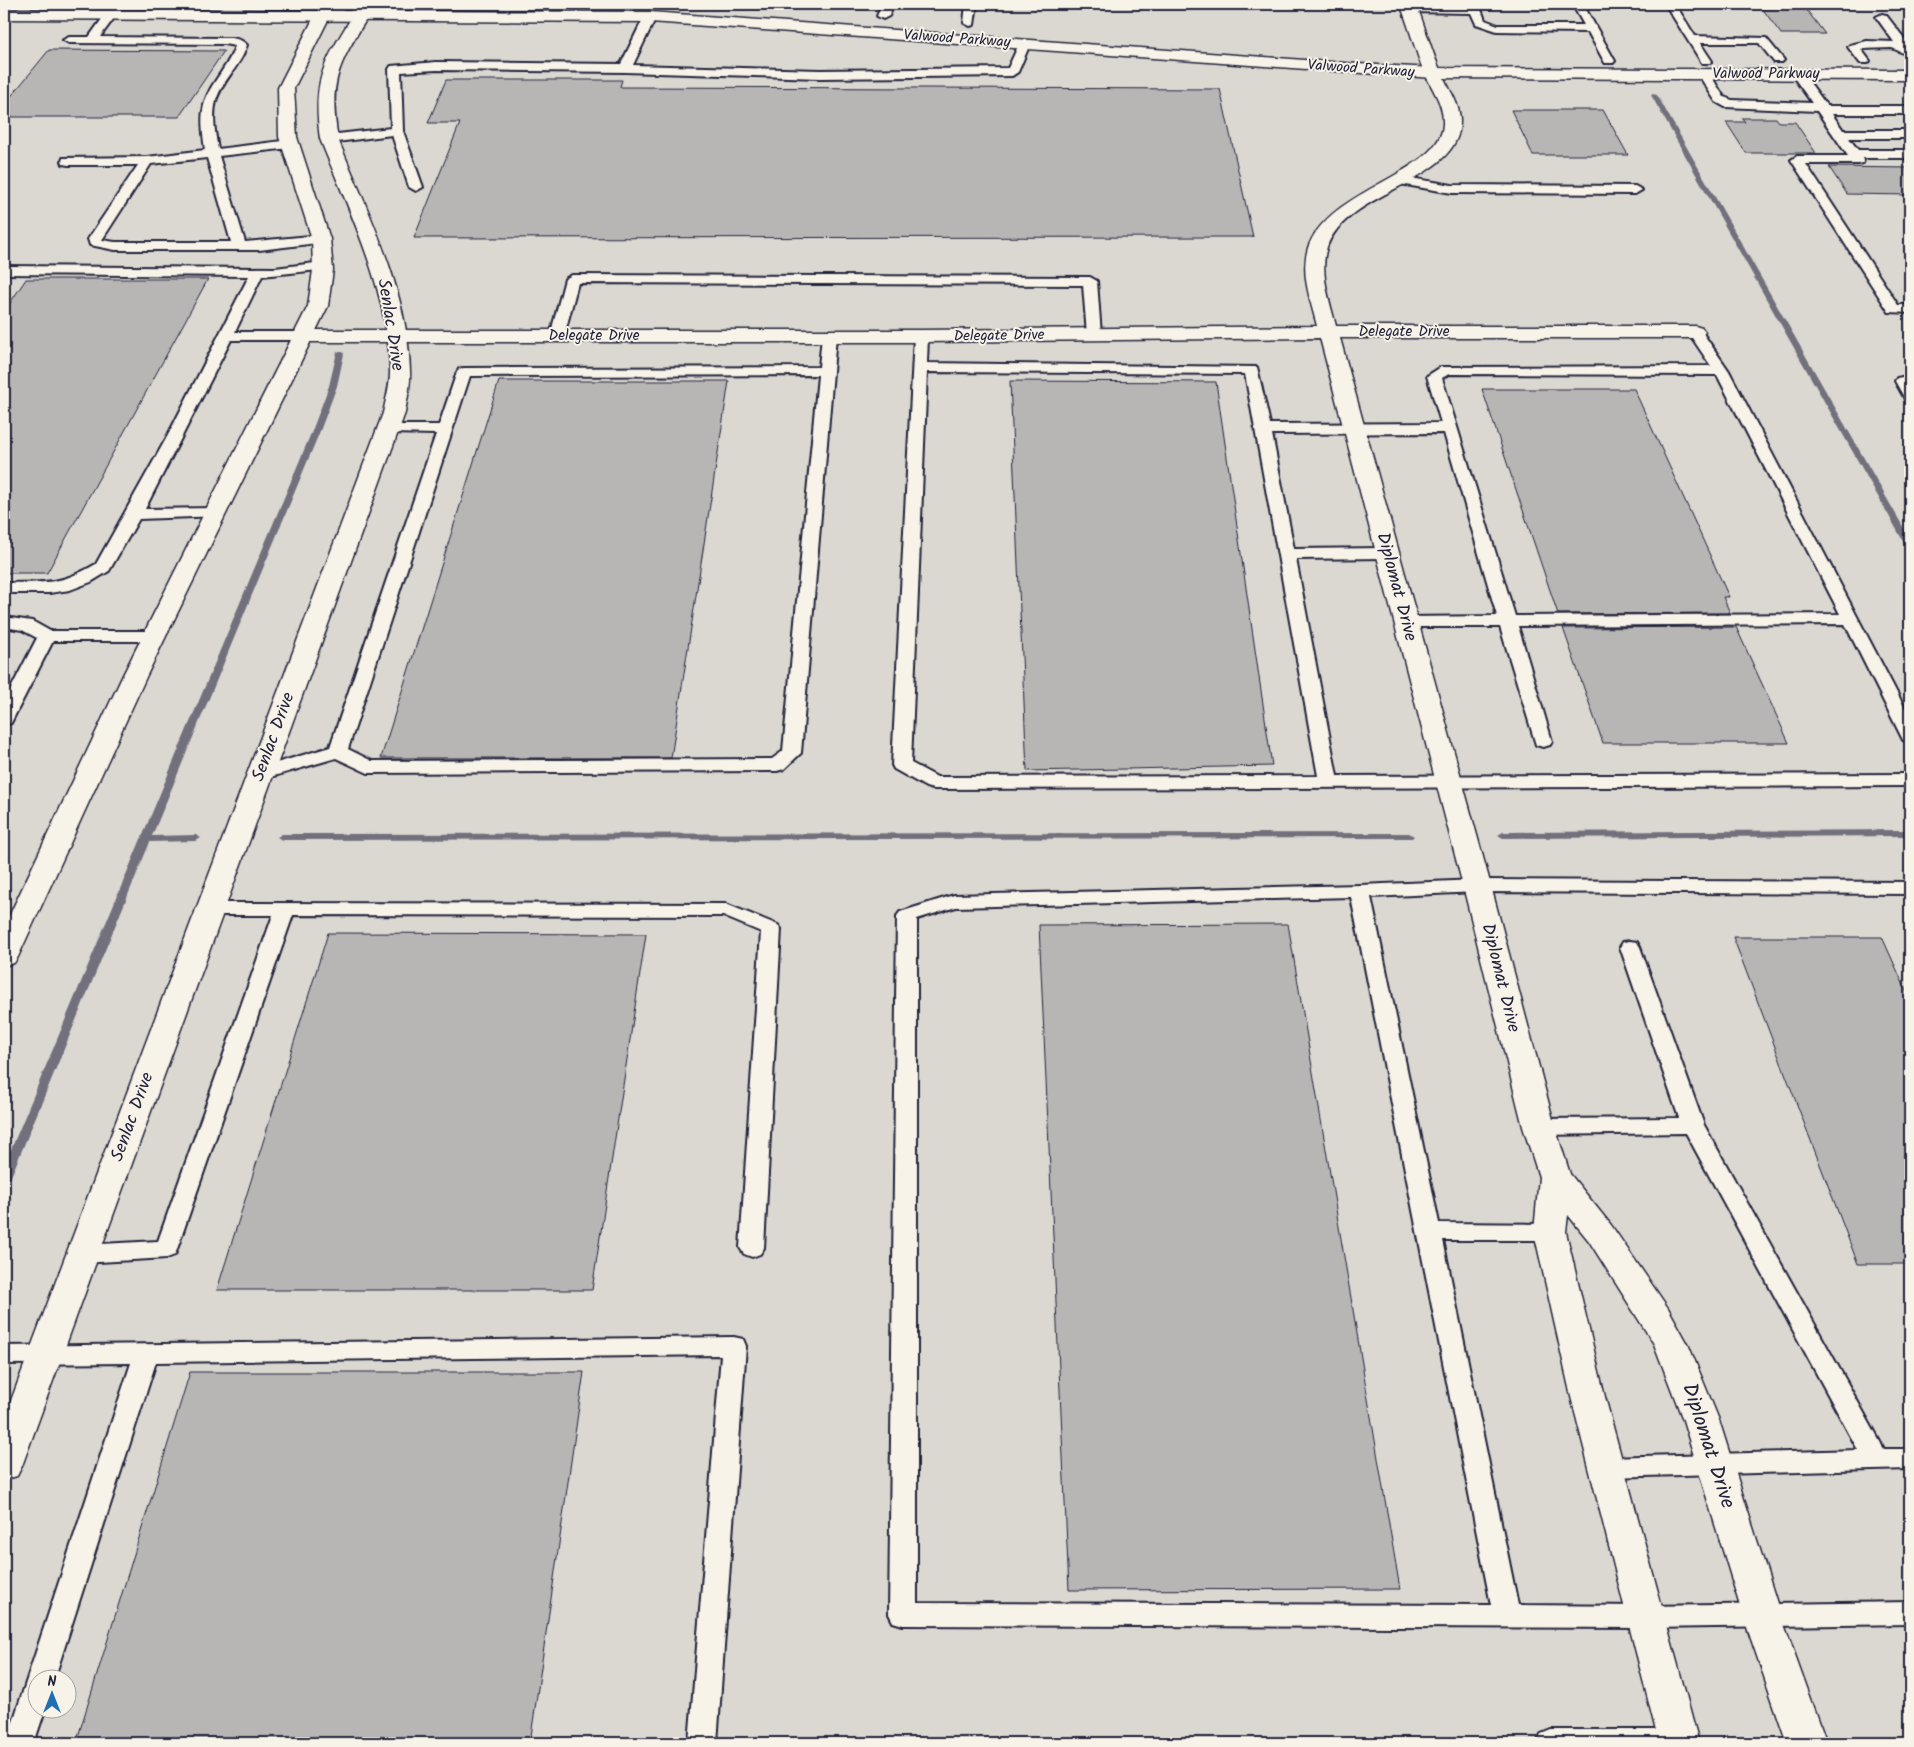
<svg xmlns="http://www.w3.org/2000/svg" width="1914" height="1747" viewBox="0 0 1914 1747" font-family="Kalam,sans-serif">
<rect width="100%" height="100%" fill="#eae6de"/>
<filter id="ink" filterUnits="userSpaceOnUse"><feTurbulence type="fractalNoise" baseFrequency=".02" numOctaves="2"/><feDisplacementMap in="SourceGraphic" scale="10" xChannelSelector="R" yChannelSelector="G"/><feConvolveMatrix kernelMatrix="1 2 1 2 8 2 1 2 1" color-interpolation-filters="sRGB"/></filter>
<g filter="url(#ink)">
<!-- built -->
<path fill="#dbd8d2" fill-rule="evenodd" d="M 4,4 L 1910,4 L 1910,1743 L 4,1743 ZM 38,1680 L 68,1680 L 68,1710 L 38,1710 Z"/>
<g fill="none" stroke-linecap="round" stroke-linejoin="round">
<!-- stream -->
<g fill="#716f7b" fill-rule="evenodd">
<polygon points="1652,94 1657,95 1910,539 1910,548 1906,546 1651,95"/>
<polygon points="337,352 343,352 344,354 337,386 320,431 152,836 196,835 201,838 196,841 150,842 10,1179 8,1182 4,1183 4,1166 312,431 329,386"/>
<polygon points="1910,830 1910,836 1503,838 1498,835 1503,832"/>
<polygon points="1409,833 1414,836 1412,838 282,840 277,837 282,834"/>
</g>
</g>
<!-- building -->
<g fill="#b8b6b5" stroke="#22223b">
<polygon points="1759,4 1802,4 1825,34 1781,34"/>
<polygon points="49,50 224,51 179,117 4,117 4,105"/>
<polygon points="446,80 622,80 620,87 1220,89 1253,237 414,238 460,123 428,123"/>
<polygon points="1511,110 1603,110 1628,155 1533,155"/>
<polygon points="1742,118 1776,118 1779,122 1795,122 1816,153 1746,153 1726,122 1745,122"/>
<polygon points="1829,167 1910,168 1910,195 1847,194"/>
<polygon points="26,279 208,279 47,573 4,573 4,312"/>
<polygon points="499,381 729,381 671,758 381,758"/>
<polygon points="1010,381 1216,382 1272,766 1027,771"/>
<polygon points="1482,389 1634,389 1729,597 1723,597 1730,613 1558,614"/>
<polygon points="1736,627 1789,743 1603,743 1563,628"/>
<polygon points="1288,924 1400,1589 1069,1590 1039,925"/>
<polygon points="328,933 646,934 592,1290 217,1290"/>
<polygon points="1733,937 1882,937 1910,999 1910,1264 1858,1264"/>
<polygon points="190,1372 584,1372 530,1743 76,1743"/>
</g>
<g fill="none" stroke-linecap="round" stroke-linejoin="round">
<defs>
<g id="service">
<polygon points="882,4 894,4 889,16 883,19 877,16"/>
<polygon points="966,4 977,4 974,25 970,26 964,23"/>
<polygon points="1469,4 1479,4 1485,20 1498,25 1584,25 1572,4 1583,4 1615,61 1613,63 1605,63 1588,32 1497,31 1476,24 1471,13 1410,12 1404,9 1410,6 1469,7"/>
<polygon points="1665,4 1675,4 1695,36 1766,38 1784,60 1782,62 1774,62 1759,43 1700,43 1712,61 1710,63 1702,63"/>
<path d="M 111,11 L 117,14 L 100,37 L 224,38 C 232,38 241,38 247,45 C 241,66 222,80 216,101 C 212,116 215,133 218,149 L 290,140 L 296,144 L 290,148 L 219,156 L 245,242 L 321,235 L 326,236 L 328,239 L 326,242 L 259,250 L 115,250 L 90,245 L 88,239 L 138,165 L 68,165 L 63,164 L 62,161 L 63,158 L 147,157 L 205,150 C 201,122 199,104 216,80 C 223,69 231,59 235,46 L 224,44 L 69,43 L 63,40 L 69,37 L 89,37 L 107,12 ZM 207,158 L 231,242 L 115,242 L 102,240 L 151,164 Z"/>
<polygon points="650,14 656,17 633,65 820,70 1008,68 1020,42 1024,41 1030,44 1018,72 1012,76 820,78 625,72 436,70 401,72 403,131 423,187 416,191 409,187 392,135 329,143 323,139 329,135 391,128 389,69 391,66 436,62 621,64 644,17"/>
<polygon points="1882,14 1886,15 1910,46 1910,56 1892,48 1861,49 1870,61 1868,63 1860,63 1848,47 1850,45 1867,41 1894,42 1876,17"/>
<polygon points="1704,70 1708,71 1724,97 1732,100 1812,103 1792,75 1798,71 1802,72 1827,106 1910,106 1910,114 1832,114 1843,130 1910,130 1910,138 1849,138 1858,150 1910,150 1910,158 1863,158 1864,160 1863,163 1858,164 1806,164 1898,305 1910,305 1910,313 1889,312 1791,160 1797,156 1848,156 1817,111 1725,107 1716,102 1698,74"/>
<polygon points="1399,176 1452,185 1635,186 1642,190 1635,194 1452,193 1394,183 1393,180"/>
<path d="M 323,262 L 330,266 L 328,269 L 262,276 L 235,332 L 304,332 L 309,333 L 311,336 L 309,339 L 304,340 L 231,340 L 145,509 L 215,508 L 221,510 L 223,513 L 221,516 L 139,519 L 109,571 L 91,582 L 70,590 L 49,593 L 4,593 L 4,583 C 45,582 59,586 96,564 L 167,437 L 249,276 L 4,274 L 4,266 L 275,268 Z"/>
<polygon points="572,275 1090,277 1097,281 1101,335 1099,338 1089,338 1087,335 1083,285 578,283 564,336 562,339 552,339 550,336 565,279"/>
<path d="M 1695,328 L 1700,329 L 1729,371 L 1910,718 L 1910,742 L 1903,740 L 1845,624 L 1518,626 L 1552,741 L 1550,745 L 1543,747 L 1536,745 L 1500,627 L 1406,627 L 1400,626 L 1397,622 L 1400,618 L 1406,617 L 1497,616 L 1444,433 L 1272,434 L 1294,549 L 1386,548 L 1392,549 L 1394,553 L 1392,557 L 1386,558 L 1296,559 L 1337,776 L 1910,774 L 1910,786 L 933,789 L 926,787 L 894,769 L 892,765 L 914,336 L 916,333 L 926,333 L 928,336 L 927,363 L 1257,367 L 1270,424 L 1441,423 L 1427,376 L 1441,367 L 1711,366 L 1688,332 L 1690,329 ZM 927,372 L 1245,374 L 1318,776 L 937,777 L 911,763 ZM 1449,374 L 1717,375 L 1840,614 L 1515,616 L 1442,378 Z"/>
<path d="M 829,332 L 834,333 L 836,336 L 801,753 L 784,769 L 777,771 L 368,773 L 336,758 L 260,780 L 253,778 L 251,774 L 253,770 L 330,747 L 436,434 L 388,433 L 383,431 L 380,428 L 383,425 L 439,425 L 457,372 L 459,369 L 464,368 L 819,367 L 822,336 L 824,333 ZM 818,375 L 783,751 L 772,759 L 372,761 L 348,749 L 470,376 Z"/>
<polygon points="1902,377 1910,377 1910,400 1905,399 1895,381 1897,378"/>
<polygon points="4,617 32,621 50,631 154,631 160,632 163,636 160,640 154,641 53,641 13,719 11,723 4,725 4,702 37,638 22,630 4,627"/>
<path d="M 1477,880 L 1910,882 L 1910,894 L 1477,892 L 1371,897 L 1439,1223 L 1550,1224 L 1558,1226 L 1562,1232 L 1558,1238 L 1550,1240 L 1443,1240 L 1518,1605 L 1646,1606 L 1910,1602 L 1910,1624 L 1646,1628 L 903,1625 L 893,1622 L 889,1614 L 897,916 L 900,912 L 954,895 L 1360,885 ZM 1351,897 L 1491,1605 L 917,1603 L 917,919 L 956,907 Z"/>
<polygon points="210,903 726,904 778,925 781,929 764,1248 760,1254 752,1257 744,1254 740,1248 761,932 723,916 293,915 175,1255 167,1258 82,1263 74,1260 70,1254 74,1248 82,1245 158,1241 273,915 210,915 203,913 200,909 203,905"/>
<polygon points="1630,941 1637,942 1640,947 1704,1125 1884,1449 1910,1449 1910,1469 1606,1477 1597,1474 1593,1467 1597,1460 1606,1457 1858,1450 1686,1133 1539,1135 1531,1132 1528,1127 1531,1122 1539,1119 1679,1118 1620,947 1623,942"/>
<polygon points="734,1337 743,1339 746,1346 717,1743 689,1743 721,1355 156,1362 54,1680 38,1680 38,1710 45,1710 34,1743 6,1743 131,1363 4,1364 4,1346"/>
<polygon points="1551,1730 1679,1730 1689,1733 1693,1742 1537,1743 1541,1734"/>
</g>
<path id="minor" d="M 1400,4 L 1416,4 C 1425,26 1431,50 1441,72 C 1448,88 1460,103 1460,121 C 1461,182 1347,190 1327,247 C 1319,272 1330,302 1336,326 L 1695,326 L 1702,328 L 1705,332 L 1702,336 L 1695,338 L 1340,338 L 1491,886 L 1555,1127 L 1570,1174 L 1611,1225 L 1668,1308 L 1688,1344 L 1719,1420 L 1781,1616 L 1827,1743 L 1787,1743 L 1743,1616 L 1683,1420 L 1654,1344 L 1589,1241 L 1568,1215 L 1566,1232 L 1605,1397 L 1699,1743 L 1659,1743 L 1571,1397 L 1534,1232 L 1539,1177 L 1523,1127 L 1463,886 L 1320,338 L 921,342 L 304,342 L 297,340 L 294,336 L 297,332 L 304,330 L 921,330 L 1317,326 C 1311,302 1300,273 1308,248 C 1328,188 1441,174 1443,124 C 1444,104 1432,89 1424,72 C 1415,50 1409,26 1400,4 Z"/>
<path id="tertiary" d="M 333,4 L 363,4 L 369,15 C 339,64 328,80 338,139 C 368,213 408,290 410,371 C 411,385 407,399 405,413 L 22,1466 L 17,1476 L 4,1480 L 4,1419 L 383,413 C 386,399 390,385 390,372 C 389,291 350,213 320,139 C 312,80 323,64 353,15 L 349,7 L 329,18 L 294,88 L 297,137 L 330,239 L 333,270 L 328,306 L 147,675 L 18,957 L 14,963 L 4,966 L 4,927 L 123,675 L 308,306 L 313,270 L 312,239 L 279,137 L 278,88 L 315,15 L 318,12 Z"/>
<polygon id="secondary" points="4,9 650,12 1358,64 1433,68 1910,70 1910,80 1433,78 650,22 4,19"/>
</defs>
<!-- service casing -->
<use href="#service" stroke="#22223b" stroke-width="4"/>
<!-- minor casing -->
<use href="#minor" stroke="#22223b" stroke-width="3"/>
<!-- tertiary casing -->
<use href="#tertiary" stroke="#22223b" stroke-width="3"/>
<!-- secondary casing -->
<use href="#secondary" stroke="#22223b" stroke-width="3"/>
<!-- service -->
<use href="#service" fill="#f7f3e8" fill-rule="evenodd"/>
<!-- minor -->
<use href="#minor" fill="#f7f3e8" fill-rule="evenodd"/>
<!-- tertiary -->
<use href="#tertiary" fill="#f7f3e8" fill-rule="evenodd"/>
<!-- secondary -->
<use href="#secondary" fill="#f7f3e8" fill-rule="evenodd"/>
</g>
</g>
<g text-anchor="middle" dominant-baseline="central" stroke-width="4" stroke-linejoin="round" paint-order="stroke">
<!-- far-street labels -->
<g font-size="15" fill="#22223b" stroke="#f7f3e8">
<text transform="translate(957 39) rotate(4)">Valwood Parkway</text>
<text transform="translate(1361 69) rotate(4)">Valwood Parkway</text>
<text x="1766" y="74">Valwood Parkway</text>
<text x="1404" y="332">Delegate Drive</text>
<text x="594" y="336">Delegate Drive</text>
<text transform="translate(999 336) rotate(-1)">Delegate Drive</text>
</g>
<!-- street labels -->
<g font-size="18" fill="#22223b" stroke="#f7f3e8">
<text transform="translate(390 325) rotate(81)">Senlac Drive</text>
<text transform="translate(1396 587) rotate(75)">Diplomat Drive</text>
<text transform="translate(274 737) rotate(-70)">Senlac Drive</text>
<text transform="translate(1500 978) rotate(76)">Diplomat Drive</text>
<text transform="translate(133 1117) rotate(-70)">Senlac Drive</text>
</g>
<!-- near-street labels -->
<g font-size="21" fill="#22223b" stroke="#f7f3e8">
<text transform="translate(1708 1446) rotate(72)">Diplomat Drive</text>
</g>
</g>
<!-- margin -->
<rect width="1914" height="1747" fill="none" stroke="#f7f3e8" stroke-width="20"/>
<rect x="10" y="10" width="1894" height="1727" fill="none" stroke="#22223b" stroke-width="2" filter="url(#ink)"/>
<!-- north arrow -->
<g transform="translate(52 1694)"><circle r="24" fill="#f7f3e8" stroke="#a29fa3"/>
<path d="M0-4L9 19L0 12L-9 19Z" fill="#1f6fb2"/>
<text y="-8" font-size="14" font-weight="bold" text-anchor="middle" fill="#22223b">N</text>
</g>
</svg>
